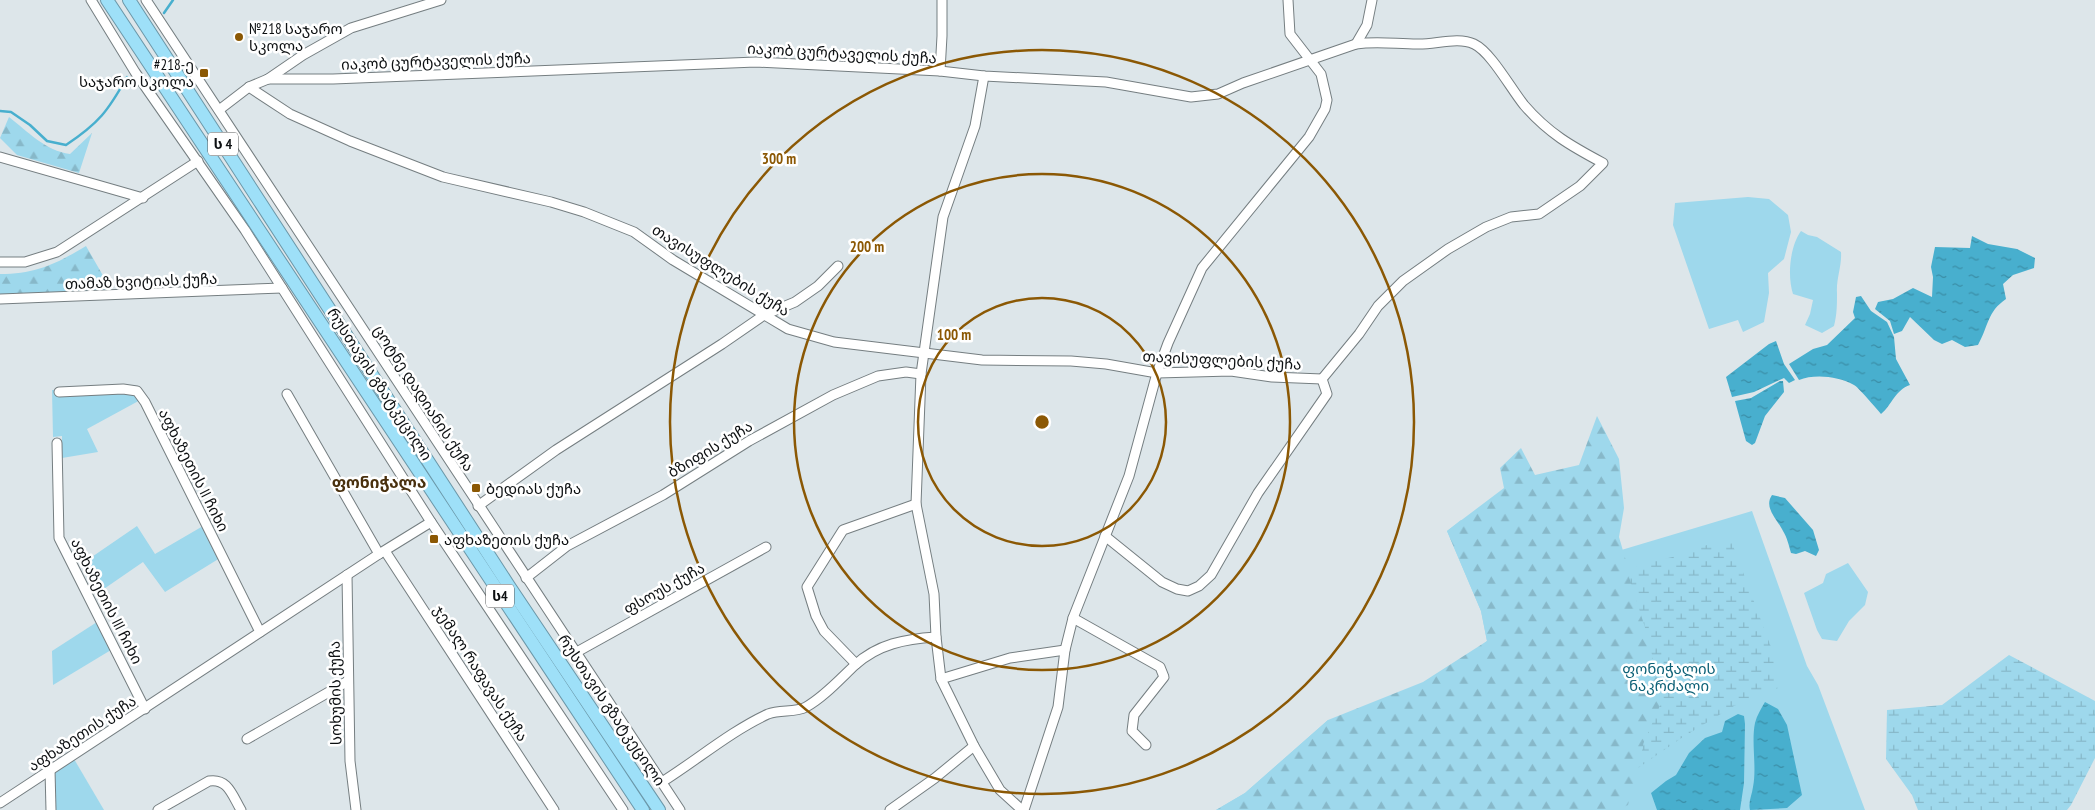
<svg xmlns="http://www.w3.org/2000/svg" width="2095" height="810" viewBox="0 0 2095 810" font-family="'PT Sans Narrow','Noto Sans Georgian',sans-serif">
<defs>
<pattern id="forest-firs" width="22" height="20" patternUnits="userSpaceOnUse" patternTransform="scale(1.25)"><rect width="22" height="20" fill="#9ed8ec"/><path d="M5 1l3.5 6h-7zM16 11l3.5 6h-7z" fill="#87b8c9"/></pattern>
<pattern id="wetland-marsh" width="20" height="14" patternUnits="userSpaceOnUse" patternTransform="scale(1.25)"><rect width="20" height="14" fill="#9ed8ec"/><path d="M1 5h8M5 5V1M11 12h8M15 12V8" fill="none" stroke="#87b8c9"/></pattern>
<pattern id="water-ripples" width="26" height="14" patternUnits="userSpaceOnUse" patternTransform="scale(1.25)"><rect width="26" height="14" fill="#48afce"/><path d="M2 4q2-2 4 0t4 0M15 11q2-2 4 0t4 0" fill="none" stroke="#3a8da6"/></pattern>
</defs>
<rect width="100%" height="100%" fill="#dde6ea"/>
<!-- green -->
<g fill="#9ed8ec">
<polygon points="1748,197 1769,199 1788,215 1791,232 1784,259 1768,273 1769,293 1764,322 1743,332 1738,320 1709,329 1673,225 1675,203"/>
<path d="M 1801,231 L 1808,235 L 1817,237 L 1841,252 C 1842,266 1836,279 1837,293 C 1837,305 1837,314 1834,326 L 1822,333 L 1805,325 L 1810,314 L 1813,300 L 1793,294 C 1787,276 1790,246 1801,231 Z"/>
<polygon points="138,386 144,398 87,429 98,452 62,458 62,436 53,437 52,390"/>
<polygon points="1752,511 1807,666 1818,685 1865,810 1216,810 1245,793 1328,720 1361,751 1487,641 1481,611 1447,531 1461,520 1618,551"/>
<polygon points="137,526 155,554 203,526 220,558 165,592 143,562 98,593 83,563"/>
<polygon points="1848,563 1868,592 1865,605 1849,621 1837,641 1822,639 1817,630 1804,593 1823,583 1826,574"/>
<polygon points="97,622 111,650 53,685 52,651"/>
<polygon points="74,759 104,810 55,810 55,773"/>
</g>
<!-- forest -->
<g fill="url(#forest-firs)">
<path d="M 9,117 C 27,131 46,151 70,154 L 92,133 L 79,173 L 17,155 L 0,138 Z"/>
<path d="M 86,246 L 113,293 L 0,296 L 0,274 C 36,274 56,264 86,246 Z"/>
<polygon points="1597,416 1619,459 1624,508 1619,537 1648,636 1662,702 1644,742 1628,805 1617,810 1216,810 1245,793 1328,720 1423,682 1487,641 1481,611 1447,531 1504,488 1500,468 1521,448 1535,475 1579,465"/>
</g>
<!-- wetland -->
<g fill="url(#wetland-marsh)">
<polygon points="1732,543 1771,647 1778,688 1734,706 1683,737 1638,768 1644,742 1662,701 1648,637 1629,577 1638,565 1681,555 1707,545"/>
<polygon points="2009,655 2095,701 2095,758 2071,805 2067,810 1918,810 1912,795 1886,759 1887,710 1942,705"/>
</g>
<!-- water -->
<g fill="url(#water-ripples)">
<path d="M 1972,236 L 1988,244 L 2017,249 L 2035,258 L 2034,268 L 2013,275 L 2003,284 L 2006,299 C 1987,312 1989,325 1978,345 L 1965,347 L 1952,340 L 1942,344 L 1934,340 L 1910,317 L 1902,331 L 1894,334 L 1890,321 L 1875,309 L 1878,302 L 1893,299 L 1913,288 L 1932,297 L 1933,277 L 1931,267 L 1935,247 L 1970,248 Z"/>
<path d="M 1861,296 L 1871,311 L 1887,322 L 1894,337 L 1896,359 L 1910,385 C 1895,390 1892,405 1881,414 C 1877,409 1857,386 1854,385 C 1838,376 1814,374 1799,380 L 1789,364 L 1813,349 L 1827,345 L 1855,318 L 1853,312 L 1856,297 Z"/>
<polygon points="1776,341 1784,364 1795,380 1789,383 1784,378 1754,392 1732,397 1726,377 1769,344"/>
<polygon points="1780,381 1783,381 1784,392 1765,416 1755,443 1752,445 1746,441 1735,401 1751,398"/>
<path d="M 1772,495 L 1785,498 L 1813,530 L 1819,550 L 1816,556 L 1805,551 L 1796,554 L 1791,553 C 1789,546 1787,537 1783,531 C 1778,520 1763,508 1772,495 Z"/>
<path d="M 1765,702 L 1778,709 L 1787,725 L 1802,795 L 1787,808 L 1750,810 C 1748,802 1752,795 1753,787 C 1757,767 1751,742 1755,723 C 1757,715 1761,709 1765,702 Z"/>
<polygon points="1738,714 1744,716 1745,724 1744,783 1740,810 1657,810 1651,793 1666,781 1676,775 1689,753 1705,738 1722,732 1725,721"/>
</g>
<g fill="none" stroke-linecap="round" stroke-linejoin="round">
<!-- stream -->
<g stroke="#48afce" stroke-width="2.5">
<polyline points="164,13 173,0"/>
<path d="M 0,111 L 11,112 L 30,125 L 47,141 L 66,145 C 99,123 108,111 127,77"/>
</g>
<defs>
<g id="minor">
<polyline points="91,0 135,72 245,230 431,522 623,810"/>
<polyline points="146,0 680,810"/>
<polyline points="1356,44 1367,25 1372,0"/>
<polyline points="940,71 942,36 942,0"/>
<polyline points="984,76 975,126 943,217 921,374 916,504 934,594 936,637 941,679 974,746 1000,790 1022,810"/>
<path d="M 268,79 L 333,79 L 756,62 L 940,71 L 984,76 L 1106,82 L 1191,97 L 1218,94 L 1243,83 L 1356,44 C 1377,41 1396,44 1417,44 C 1434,45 1458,36 1474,44 C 1491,52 1511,89 1524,105 C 1548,133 1571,146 1603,163 L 1580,186 L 1539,214 L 1511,217 L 1486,227 L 1448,249 L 1403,281 L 1378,306 L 1359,334 L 1322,379"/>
<polyline points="249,87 290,114 350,141 443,177 551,202 584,212 634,232 673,260 788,329 834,342 982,360 1071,361 1106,364 1157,373 1231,371 1272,377 1322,379"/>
<polyline points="219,110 249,87 268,79 303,55 351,28 441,0"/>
<polyline points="0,157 143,198"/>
<polyline points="0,262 25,262 57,252 198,161"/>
<polyline points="0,299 282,288"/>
<polyline points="59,392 123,389 137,391 145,402 260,632"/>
<polyline points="287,394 379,554"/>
<polyline points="57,443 59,538 145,709"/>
<polyline points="478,506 556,450 722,344 764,315 795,302 818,286 838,266"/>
<polyline points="1105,536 1162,582 1177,589 1188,591 1199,586 1211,575 1258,493 1327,394 1322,379"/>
<polyline points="385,551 554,810"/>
<polyline points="347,575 350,761 356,810"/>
<polyline points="526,578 567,546 663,495 749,441 833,395 878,376 906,372 921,374"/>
<polyline points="1073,618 1160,667 1164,677 1134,715 1132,731 1146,745"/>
<polyline points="575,653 766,547"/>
<polyline points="856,664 824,631 816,616 807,587 843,530 916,504"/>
<polyline points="941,679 1010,658 1065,650"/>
<polyline points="247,739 348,681"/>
<polyline points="50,770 51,810"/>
<path d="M 662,782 C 697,760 731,731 768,714 C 780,709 795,713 806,707 C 824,697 840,679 855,665 C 878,644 905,639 936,637"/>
<polyline points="0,803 379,554 431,522"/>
<path d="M 158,810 L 209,781 C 228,778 232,795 241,810"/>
<polyline points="890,810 935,778 974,746"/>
<polyline points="1024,810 1058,707 1065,650 1073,618 1129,476 1157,373 1168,343 1202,268 1309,137 1325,109 1327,100 1321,74 1290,34 1288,0"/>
</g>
<g id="highway">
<polyline points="107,0 643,810"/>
<polyline points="129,0 509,586 659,810"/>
</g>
</defs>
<!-- minor casing -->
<use href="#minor" stroke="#757e81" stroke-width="11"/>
<!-- highway casing -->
<use href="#highway" stroke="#6b97a8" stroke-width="14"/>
<!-- minor -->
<use href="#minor" stroke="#fff" stroke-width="9"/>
<!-- highway -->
<use href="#highway" stroke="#9ee0f8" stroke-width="12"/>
</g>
<!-- distance rings -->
<g fill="none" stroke="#8b5804" stroke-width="2.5">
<circle cx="1042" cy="422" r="124"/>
<circle cx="1042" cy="422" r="248"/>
<circle cx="1042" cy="422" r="372"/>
</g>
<!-- markers -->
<g fill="#8b5804" stroke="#fff" stroke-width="2">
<circle cx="239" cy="37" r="5"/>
<rect x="199" y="68" width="10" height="10" rx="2.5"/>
<rect x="471" y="483" width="10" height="10" rx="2.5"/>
<rect x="429" y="534" width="10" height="10" rx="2.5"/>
</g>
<g text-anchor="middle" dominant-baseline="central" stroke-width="5" stroke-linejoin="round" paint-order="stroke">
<!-- shield labels -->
<g fill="#fff" stroke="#565859" stroke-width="1">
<rect x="208" y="132.5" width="30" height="23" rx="4"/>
<rect x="486" y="584.5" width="28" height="23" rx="4"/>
</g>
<g font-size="14" font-weight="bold" fill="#0d1012">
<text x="223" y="144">ს 4</text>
<text x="500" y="596">ს4</text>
</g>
<!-- poi labels -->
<g font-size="15" fill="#0d1012" stroke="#fff" text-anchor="start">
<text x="249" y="28">№218 საჯარო<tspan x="249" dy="17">სკოლა</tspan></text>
<text x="194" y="64" text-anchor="end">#218-ე<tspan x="194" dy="17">საჯარო სკოლა</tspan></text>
<text x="486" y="488">ბედიას ქუჩა</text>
<text x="444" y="539">აფხაზეთის ქუჩა</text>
</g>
<!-- street labels -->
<g font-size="15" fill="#0d1012" stroke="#fff">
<text transform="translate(842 53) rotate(3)">იაკობ ცურტაველის ქუჩა</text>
<text transform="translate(436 61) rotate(-2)">იაკობ ცურტაველის ქუჩა</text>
<text transform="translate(721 270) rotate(32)">თავისუფლების ქუჩა</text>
<text transform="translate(141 281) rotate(-2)">თამაზ ხვიტიას ქუჩა</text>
<text transform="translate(1222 360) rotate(3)">თავისუფლების ქუჩა</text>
<text transform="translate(380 384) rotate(57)">რუსთავის გზატკეცილი</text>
<text transform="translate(424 398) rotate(57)">ცოტნე დადიანის ქუჩა</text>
<text transform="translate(710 449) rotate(-31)">ბზიფის ქუჩა</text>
<text transform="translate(194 470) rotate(63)">აფხაზეთის II ჩიხი</text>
<text transform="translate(664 588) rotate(-29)">ფსოუს ქუჩა</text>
<text transform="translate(107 601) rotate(63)">აფხაზეთის III ჩიხი</text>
<text transform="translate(481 673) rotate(57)">ჯემალ რაფავას ქუჩა</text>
<text transform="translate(335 693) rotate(-91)">სოხუმის ქუჩა</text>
<text transform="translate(612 710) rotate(56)">რუსთავის გზატკეცილი</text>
<text transform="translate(82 733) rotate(-33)">აფხაზეთის ქუჩა</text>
</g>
<!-- park labels -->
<g font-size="15" fill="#0d6177" stroke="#fff">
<text x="1669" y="668">ფონიჭალის<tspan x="1669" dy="17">ნაკრძალი</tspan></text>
</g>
<!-- neighbourhood labels -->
<g font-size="16" font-weight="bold" fill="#49300e" stroke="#fff">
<text x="379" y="482">ფონიჭალა</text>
</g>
</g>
<circle cx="1042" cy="422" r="8" fill="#8b5804" stroke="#fff" stroke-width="2.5"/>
<g font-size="15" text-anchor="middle" font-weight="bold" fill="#8b5804" stroke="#fff" stroke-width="5" stroke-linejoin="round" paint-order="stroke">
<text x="779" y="164">300 m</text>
<text x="867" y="252">200 m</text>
<text x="954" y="340">100 m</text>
</g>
</svg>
